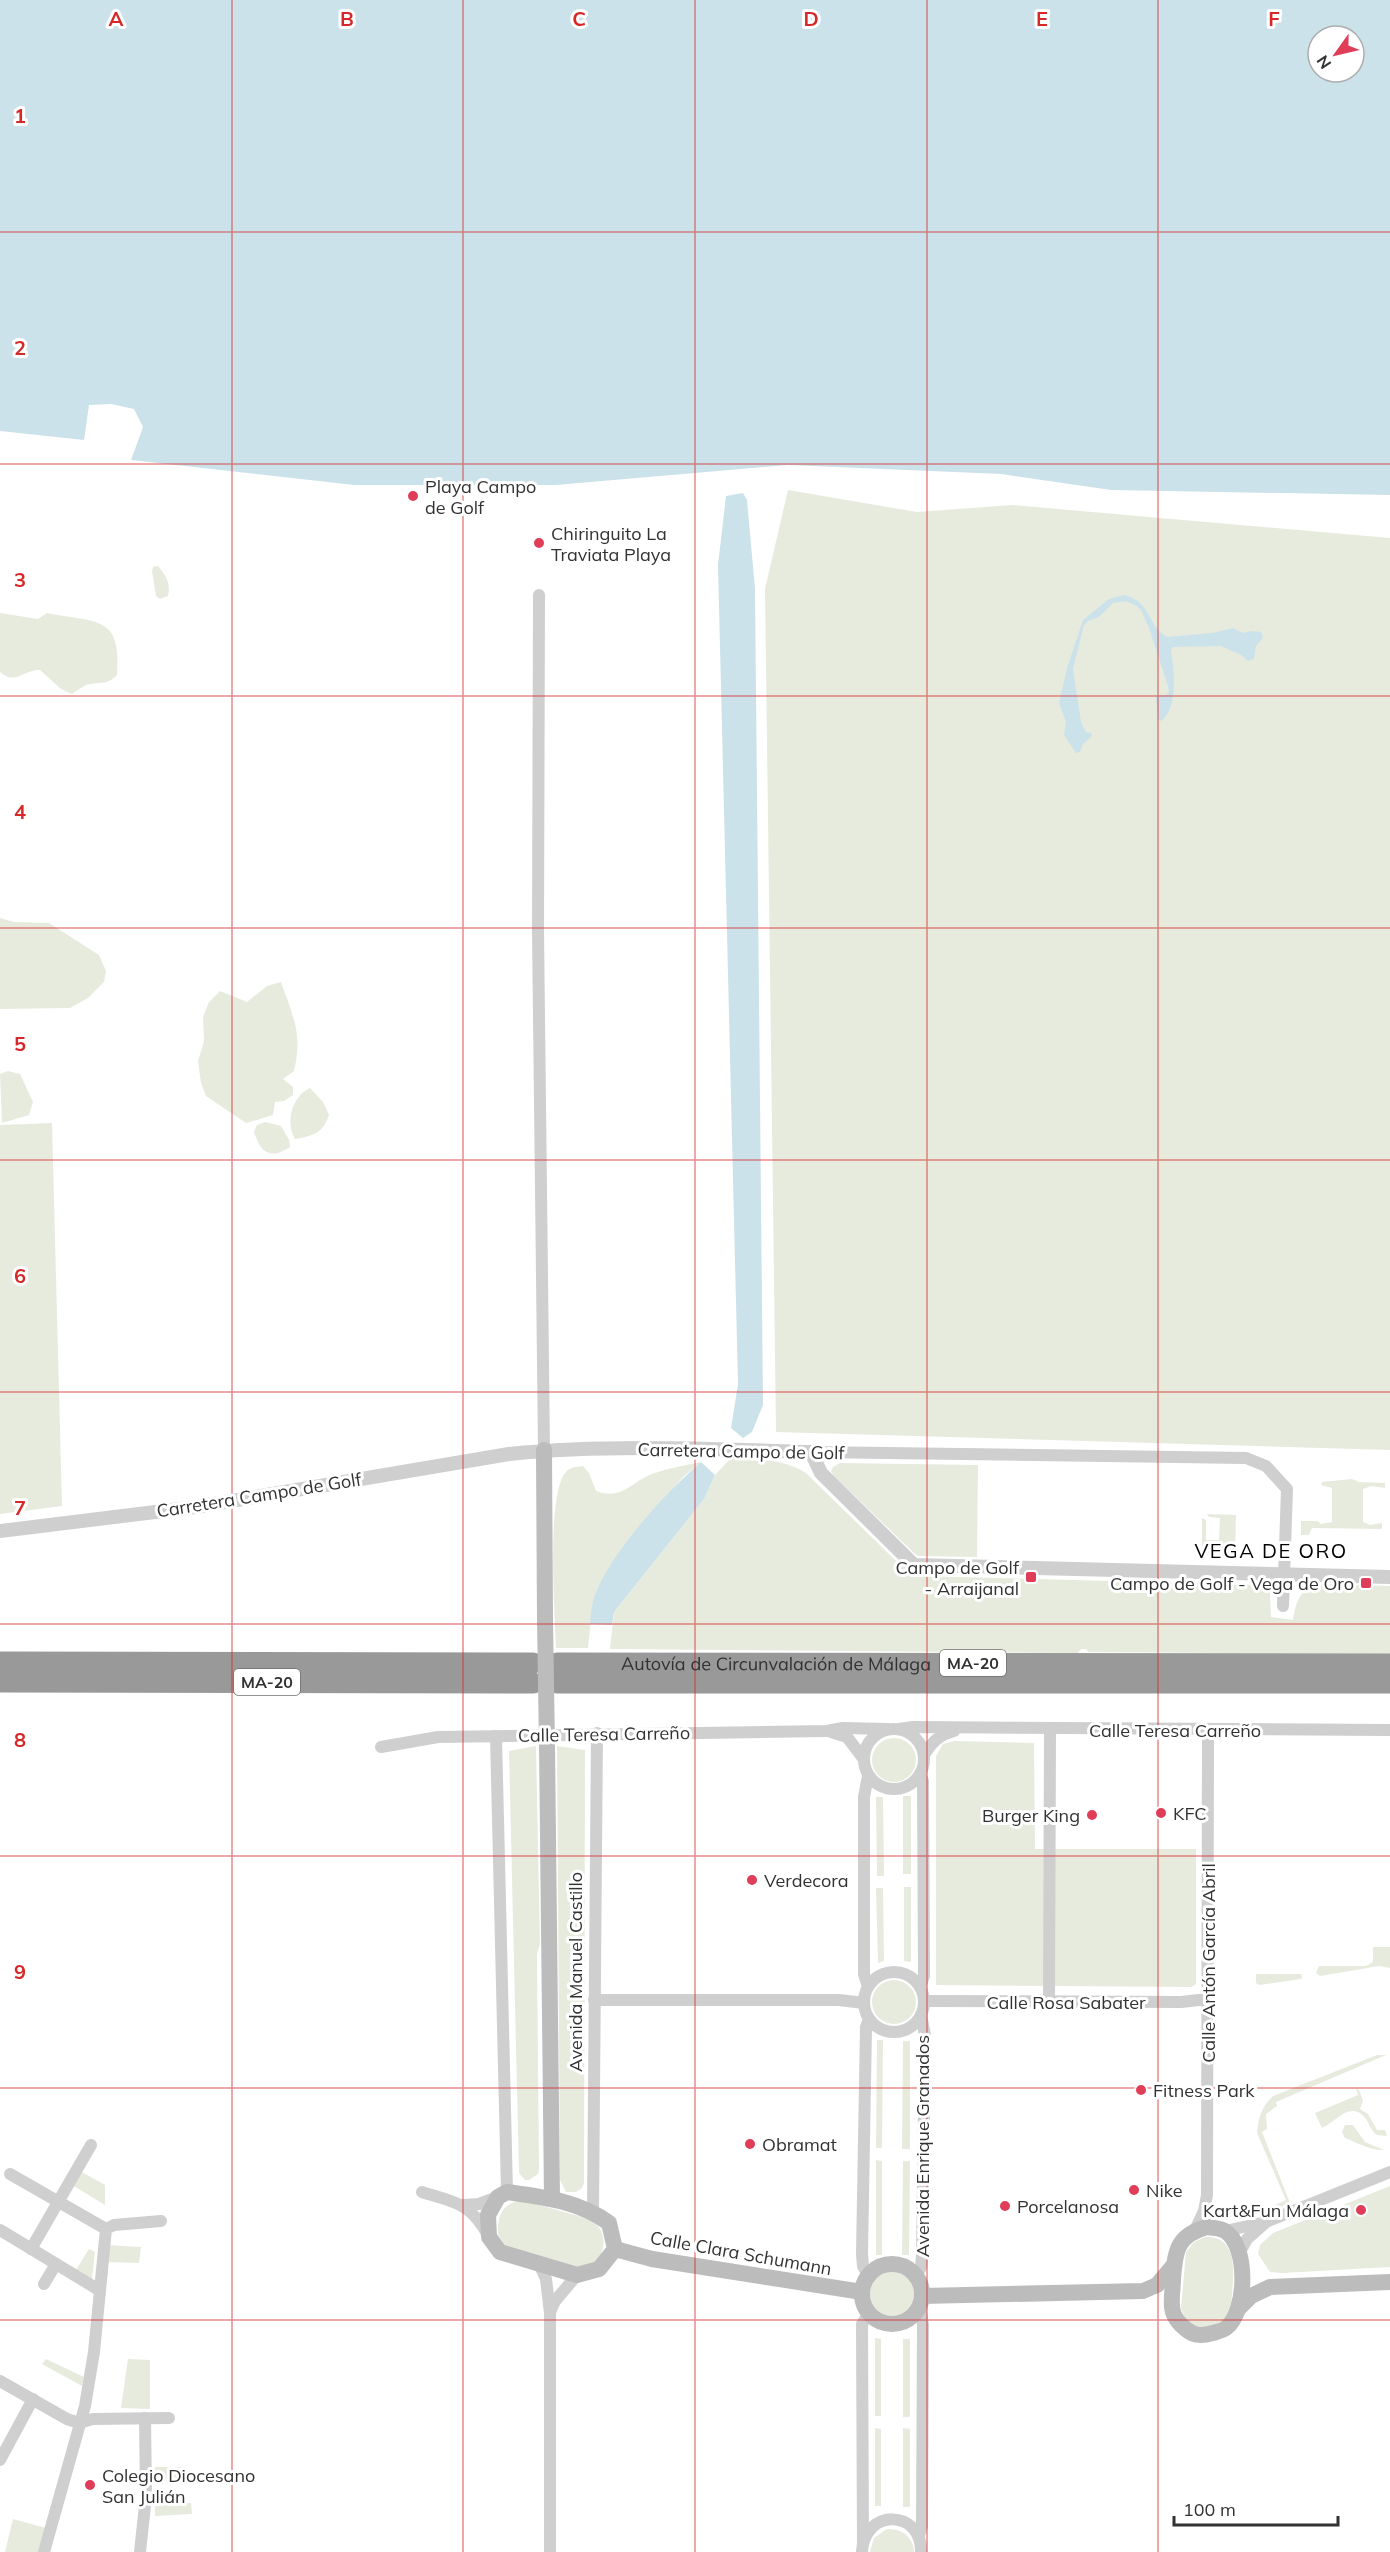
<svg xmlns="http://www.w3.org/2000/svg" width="1390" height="2552" viewBox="0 0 1390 2552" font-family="Mulish,sans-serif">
<rect width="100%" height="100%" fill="#fff"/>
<!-- green -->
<g fill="#e6ebde">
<polygon points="788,490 917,512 1012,505 1390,538 1390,1450 776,1432 765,589"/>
<path d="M 158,566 C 166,575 171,584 168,596 L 160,599 L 156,596 L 152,571 L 153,567 Z"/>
<path d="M 0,613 L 38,619 L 47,613 C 96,623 122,614 117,675 C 108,685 100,682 90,684 C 84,685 77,691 72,694 L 61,689 L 40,670 C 24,669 15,686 0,672 Z"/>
<polygon points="0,918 14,922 49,923 99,955 106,971 104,982 88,998 70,1008 0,1009"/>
<path d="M 281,982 C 293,1017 303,1033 294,1071 L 283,1079 L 293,1087 L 293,1095 L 284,1101 L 275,1102 L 273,1115 L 246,1123 L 206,1096 L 201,1083 L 198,1061 L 204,1041 L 203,1017 L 209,1002 L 220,991 L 247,1002 L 267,986 Z"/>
<polygon points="8,1071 20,1074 33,1102 29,1115 2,1123 0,1074"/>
<path d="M 310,1088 L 323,1102 L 329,1115 C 323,1133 313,1136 295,1139 C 285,1122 292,1096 310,1088 Z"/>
<path d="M 265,1122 L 281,1126 L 289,1140 L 290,1147 C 269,1161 260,1151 254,1132 L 257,1125 Z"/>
<polygon points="52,1123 62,1506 0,1514 0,1125"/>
<path d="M 731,1458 C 758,1460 782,1458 806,1473 L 893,1558 L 907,1569 L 923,1576 L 1263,1585 L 1270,1592 L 1271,1617 L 1293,1620 C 1296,1602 1299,1590 1318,1584 L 1390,1586 L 1390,1654 L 1089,1652 L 1086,1649 L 1081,1649 L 1078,1653 L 610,1649 L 614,1612 L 704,1499 L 715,1475 Z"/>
<path d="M 701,1462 L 684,1476 L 642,1524 L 593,1602 L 588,1648 L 556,1648 C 555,1614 546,1494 566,1472 C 570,1467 576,1467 583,1466 L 589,1473 L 596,1491 C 625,1501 631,1480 655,1473 C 670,1468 686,1465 701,1462 Z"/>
<polygon points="840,1463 978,1465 977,1557 918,1556 914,1553 834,1476 831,1471 833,1467"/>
<polygon points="1352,1479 1359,1482 1385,1483 1385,1488 1371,1486 1363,1489 1363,1522 1370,1525 1382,1523 1382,1529 1312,1528 1309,1535 1301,1535 1301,1521 1318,1521 1321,1524 1332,1522 1332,1488 1321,1485 1322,1482"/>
<polygon points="1207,1514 1236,1515 1235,1555 1202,1555 1202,1518 1206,1520 1206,1540 1219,1540 1220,1518 1209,1517"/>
<circle cx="894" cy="1760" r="22"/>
<polygon points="954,1741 1034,1743 1035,1849 1196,1849 1196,1984 1191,1987 936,1985 936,1756 943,1744"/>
<polygon points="536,1746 540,1944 537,1954 539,2169 538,2174 529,2180 525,2180 519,2173 509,1751"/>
<polygon points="557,1746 585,1750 584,2183 582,2188 576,2192 566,2192 560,2180"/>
<rect x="903" y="1796" width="8" height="78"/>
<polygon points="876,1797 883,1797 884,1876 877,1876"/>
<polygon points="904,1887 911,1887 911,1962 904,1961"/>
<polygon points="876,1888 883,1888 884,1961 878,1963"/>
<polygon points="1373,1947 1390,1947 1390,1968 1379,1966 1320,1976 1316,1973 1319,1966 1366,1966 1373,1962"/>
<polygon points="1256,1974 1301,1974 1302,1977 1301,1979 1259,1985 1256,1983"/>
<circle cx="894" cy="2002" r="22"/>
<polygon points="877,2040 883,2040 882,2148 876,2148"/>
<polygon points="903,2041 910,2041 910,2149 902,2149"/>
<path d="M 1377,2055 L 1386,2055 L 1276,2102 L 1277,2106 L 1266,2114 L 1267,2129 L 1262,2132 L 1290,2203 L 1265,2213 L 1230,2217 L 1231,2215 L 1265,2210 L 1286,2200 L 1257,2133 C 1258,2118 1262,2106 1273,2096 Z"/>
<path d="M 1356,2088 L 1359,2090 L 1363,2101 L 1360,2109 L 1368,2114 L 1377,2130 L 1385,2130 L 1387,2136 L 1377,2135 C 1371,2131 1370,2125 1366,2119 C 1351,2099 1336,2122 1322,2128 L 1315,2113 L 1358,2095 Z"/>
<path d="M 1345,2125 L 1353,2125 L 1365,2142 L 1384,2150 C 1371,2151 1358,2143 1345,2138 L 1342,2132 Z"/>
<polygon points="876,2160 882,2161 882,2255 876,2255"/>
<polygon points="903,2161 910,2161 909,2255 902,2255"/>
<polygon points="80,2171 105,2185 105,2205 72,2185"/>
<polygon points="1390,2186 1390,2267 1282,2273 1270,2272 1258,2254 1260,2245 1273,2233"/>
<path d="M 522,2200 L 592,2220 C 613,2236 604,2269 576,2268 C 567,2268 518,2253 509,2248 C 504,2245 501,2239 498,2234 C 497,2215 503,2203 522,2200 Z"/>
<path d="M 1205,2237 C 1243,2235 1232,2283 1231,2308 L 1229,2315 L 1215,2328 L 1195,2327 L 1186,2320 L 1181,2308 L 1186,2252 L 1194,2242 Z"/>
<polygon points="107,2245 141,2247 139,2263 107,2262"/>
<polygon points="89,2249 95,2252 92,2279 76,2270"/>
<circle cx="892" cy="2294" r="22"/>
<polygon points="875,2338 881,2339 881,2416 875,2416"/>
<rect x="903" y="2339" width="7" height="78"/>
<polygon points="46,2359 84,2377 82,2386 42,2364"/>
<polygon points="128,2359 150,2360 150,2409 121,2408"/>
<polygon points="875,2428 881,2429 881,2506 875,2506"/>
<polygon points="903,2428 910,2429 910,2507 903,2507"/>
<polygon points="155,2467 185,2467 188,2479 155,2479"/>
<polygon points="155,2503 191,2503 192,2514 155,2516"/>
<polygon points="13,2519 46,2528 38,2552 5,2552"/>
<path d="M 887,2529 C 902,2528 913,2537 914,2552 L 870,2552 L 874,2538 Z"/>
</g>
<!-- water -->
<g fill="#cce2ea" fill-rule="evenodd">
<path d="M 0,0 L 1390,0 L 1390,495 L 1111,490 L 1001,474 L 788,465 L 556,485 L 354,485 L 131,460 L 143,427 L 134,409 L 111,404 L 89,405 L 84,440 L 0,431 ZM 1318,36 L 1354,36 L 1354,72 L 1318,72 Z"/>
<polygon points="743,493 747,500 755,589 763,1405 752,1432 743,1438 731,1428 738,1384 718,565 726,496"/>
<path d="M 1124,595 C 1152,602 1146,624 1167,637 L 1212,633 L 1233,628 L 1243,633 L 1252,631 L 1261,632 L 1263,638 L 1256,646 L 1254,659 L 1248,661 L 1241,655 L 1221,646 L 1173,647 L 1171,650 C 1174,670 1179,708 1161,721 L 1158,720 L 1156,697 L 1157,695 L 1166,695 L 1169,692 L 1168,686 L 1149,628 L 1141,610 L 1137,606 L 1126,601 L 1113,603 L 1099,617 L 1088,621 L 1084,625 L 1073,669 L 1081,722 L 1086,732 L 1091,733 L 1092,736 L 1083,744 L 1080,752 L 1076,753 L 1064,735 L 1066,722 L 1059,703 L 1067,668 L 1083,620 L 1109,599 Z"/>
<path d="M 701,1462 L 715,1475 L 704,1499 L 614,1612 L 612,1625 L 590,1624 C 591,1617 591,1608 593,1601 C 607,1556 665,1493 701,1462 Z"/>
</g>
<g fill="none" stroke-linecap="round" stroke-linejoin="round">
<!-- minor -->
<g stroke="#cfcfcf" stroke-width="12">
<polyline points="539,595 538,930 544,1450"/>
<polyline points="811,1452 1246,1458 1266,1466 1287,1489 1283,1606"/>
<circle cx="894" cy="1759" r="30"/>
<polyline points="899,1729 913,1727 1390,1730"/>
<polyline points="831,1732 847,1737 863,1758"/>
<polyline points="496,1736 507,2192"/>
<polyline points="381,1747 438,1737 827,1731 843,1728 888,1729"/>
<path d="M 924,1755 C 932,1742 939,1735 954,1731"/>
<circle cx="894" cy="2002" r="30"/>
<polyline points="868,1987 864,1974 864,1797 868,1776"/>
<polyline points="920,1987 924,1976 923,1781 920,1774"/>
<polyline points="594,2000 839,2000 864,2003"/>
<polyline points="924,2001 1181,2002 1208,1999"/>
<polyline points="1049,2002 1050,1729"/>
<polyline points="10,2174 106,2229"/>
<path d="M 422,2192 C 456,2203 469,2202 488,2235"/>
<polyline points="463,2205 479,2204 498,2197"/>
<polyline points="593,2211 597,1733"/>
<polyline points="0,2230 99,2290"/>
<polyline points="1195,2230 1204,2211 1207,2195 1208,1730"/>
<polyline points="1225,2231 1266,2222 1390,2172"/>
<polyline points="31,2249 91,2145"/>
<polyline points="1240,2252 1247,2239 1265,2223"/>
<polyline points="539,2264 546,2279 550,2313 550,2552"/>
<polyline points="868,2275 863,2266 862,2254 866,2027 869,2019"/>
<polyline points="916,2276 921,2267 922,2255 925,2035 921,2015"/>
<polyline points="44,2284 56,2264"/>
<polyline points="550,2312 555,2301 577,2275"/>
<polyline points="0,2381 67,2419 79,2423"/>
<polyline points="79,2423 93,2419 169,2418"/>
<polyline points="0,2460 33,2399"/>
<polyline points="919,2535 922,2526 923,2325 920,2307"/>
<polyline points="863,2542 862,2324 869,2313"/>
<polyline points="44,2552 85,2406 94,2352 106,2229 114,2225 161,2221"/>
<polyline points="140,2552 146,2496 145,2418"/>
<path d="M 862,2552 C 864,2508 922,2509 921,2552"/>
</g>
<!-- tertiary -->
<path stroke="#cfcfcf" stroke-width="14" d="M 0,1531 L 196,1507 L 509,1454 C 609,1444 710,1449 811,1452 L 821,1473 L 914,1565 L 1390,1577"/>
<!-- secondary -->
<g stroke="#bcbcbc" stroke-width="16">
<polyline points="544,1450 545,1620"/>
<polyline points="547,1746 552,2198"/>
<path d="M 507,2192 C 543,2197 579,2201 609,2223 L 615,2249 L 599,2269 L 577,2275 L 500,2252 L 489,2237 L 488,2215 L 498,2197 Z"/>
<path d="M 1207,2227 C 1213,2228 1220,2228 1225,2231 C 1249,2246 1247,2312 1226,2328 C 1222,2331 1216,2332 1213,2333 C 1202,2336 1195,2336 1187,2330 C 1179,2324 1173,2317 1172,2307 C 1171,2298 1173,2288 1173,2279 C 1175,2251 1177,2235 1207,2227 Z"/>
<polyline points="615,2249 652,2259 862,2292"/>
<circle cx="892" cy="2294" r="30"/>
<polyline points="922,2296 1143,2291 1157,2285 1174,2265"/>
<polyline points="1239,2308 1251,2296 1270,2287 1390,2282"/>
</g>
<!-- motorway -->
<g stroke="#999" stroke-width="21">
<polyline points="0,1662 533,1663"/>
<path id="s1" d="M 557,1663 L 1390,1664"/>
<polyline points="0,1682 533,1683"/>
<polyline points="557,1683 1390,1683"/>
</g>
<!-- secondary-bridge -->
<polyline stroke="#bcbcbc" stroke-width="16" points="545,1620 547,1746"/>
</g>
<!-- grid -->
<path fill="none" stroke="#d62828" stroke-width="1.5" stroke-opacity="0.55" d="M 232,0 L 232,2552M 463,0 L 463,2552M 695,0 L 695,2552M 927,0 L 927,2552M 1158,0 L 1158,2552M 0,232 L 1390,232M 0,464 L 1390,464M 0,696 L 1390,696M 0,928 L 1390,928M 0,1160 L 1390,1160M 0,1392 L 1390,1392M 0,1624 L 1390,1624M 0,1856 L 1390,1856M 0,2088 L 1390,2088M 0,2320 L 1390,2320"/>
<!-- markers -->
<g fill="#e03d59" stroke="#fff" stroke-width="2">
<circle cx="413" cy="496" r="6"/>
<circle cx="539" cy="543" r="6"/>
<rect x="1025" y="1571" width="12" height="12" rx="3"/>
<rect x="1360" y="1577" width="12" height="12" rx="3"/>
<circle cx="1161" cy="1813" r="6"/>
<circle cx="1092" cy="1815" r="6"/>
<circle cx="752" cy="1880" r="6"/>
<circle cx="1141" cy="2090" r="6"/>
<circle cx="750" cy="2144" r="6"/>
<circle cx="1134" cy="2190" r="6"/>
<circle cx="1005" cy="2206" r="6"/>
<circle cx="1361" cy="2210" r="6"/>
<circle cx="90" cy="2485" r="6"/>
</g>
<g text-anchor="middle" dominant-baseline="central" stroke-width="6" stroke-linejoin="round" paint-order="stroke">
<!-- shield labels -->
<g fill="#fff" stroke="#707070" stroke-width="1.5">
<rect x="940" y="1650" width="66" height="26" rx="4.5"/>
<rect x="234" y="1669" width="66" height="26" rx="4.5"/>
</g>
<g font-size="16" font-weight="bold" fill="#323232">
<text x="973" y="1663">MA-20</text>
<text x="267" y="1682">MA-20</text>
</g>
<!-- poi labels -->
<g font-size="18" fill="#323232" stroke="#fff" text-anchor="start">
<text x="425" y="486">Playa Campo<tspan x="425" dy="21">de Golf</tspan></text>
<text x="551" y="533">Chiringuito La<tspan x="551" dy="21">Traviata Playa</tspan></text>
<text x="1019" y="1567" text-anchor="end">Campo de Golf<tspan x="1019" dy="21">- Arraijanal</tspan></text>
<text x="1354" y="1583" text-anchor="end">Campo de Golf - Vega de Oro</text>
<text x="1173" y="1813">KFC</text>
<text x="1080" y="1815" text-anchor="end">Burger King</text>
<text x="764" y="1880">Verdecora</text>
<text x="1153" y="2090">Fitness Park</text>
<text x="762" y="2144">Obramat</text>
<text x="1146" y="2190">Nike</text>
<text x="1017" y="2206">Porcelanosa</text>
<text x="1349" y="2210" text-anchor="end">Kart&amp;Fun Málaga</text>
<text x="102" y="2475">Colegio Diocesano<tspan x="102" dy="21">San Julián</tspan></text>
</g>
<!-- street labels -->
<g font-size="18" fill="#323232" stroke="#fff">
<text transform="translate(741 1451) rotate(1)">Carretera Campo de Golf</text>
<text transform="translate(259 1495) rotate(-9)">Carretera Campo de Golf</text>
<text stroke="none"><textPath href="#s1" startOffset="219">Autovía de Circunvalación de Málaga</textPath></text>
<text x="1175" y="1730">Calle Teresa Carreño</text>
<text transform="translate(604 1734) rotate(-1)">Calle Teresa Carreño</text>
<text transform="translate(1208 1963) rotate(-90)">Calle Antón García Abril</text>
<text transform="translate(575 1972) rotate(-90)">Avenida Manuel Castillo</text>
<text x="1066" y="2002">Calle Rosa Sabater</text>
<text transform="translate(922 2146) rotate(-90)">Avenida Enrique Granados</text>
<text transform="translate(741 2253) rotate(10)">Calle Clara Schumann</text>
</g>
<!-- neighbourhood labels -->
<g font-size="20" letter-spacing="1.5" fill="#000" stroke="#fff">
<text x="1271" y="1550">VEGA DE ORO</text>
</g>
</g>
<g font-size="20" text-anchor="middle" font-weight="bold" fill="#d62828" stroke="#fff" stroke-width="6" stroke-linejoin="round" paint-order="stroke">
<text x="116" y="26">A</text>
<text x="347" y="26">B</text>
<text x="579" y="26">C</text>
<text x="811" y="26">D</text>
<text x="1042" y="26">E</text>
<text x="1274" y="26">F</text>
<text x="20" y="123">1</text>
<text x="20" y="355">2</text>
<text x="20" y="587">3</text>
<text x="20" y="819">4</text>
<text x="20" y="1051">5</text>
<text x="20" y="1283">6</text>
<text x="20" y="1515">7</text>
<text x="20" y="1747">8</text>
<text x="20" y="1979">9</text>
</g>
<!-- north arrow -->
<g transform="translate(1336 54) rotate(236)"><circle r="28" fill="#ffffff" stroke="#adadad" stroke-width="1.5"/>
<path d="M0-4.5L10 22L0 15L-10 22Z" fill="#e03d59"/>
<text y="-9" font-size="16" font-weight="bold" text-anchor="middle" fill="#323232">N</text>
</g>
<!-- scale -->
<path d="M1174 2516v9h164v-9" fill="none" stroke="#323232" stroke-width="3"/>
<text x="1183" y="2516" font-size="18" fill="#323232" stroke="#ffffff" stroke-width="4.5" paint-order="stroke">100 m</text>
</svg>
